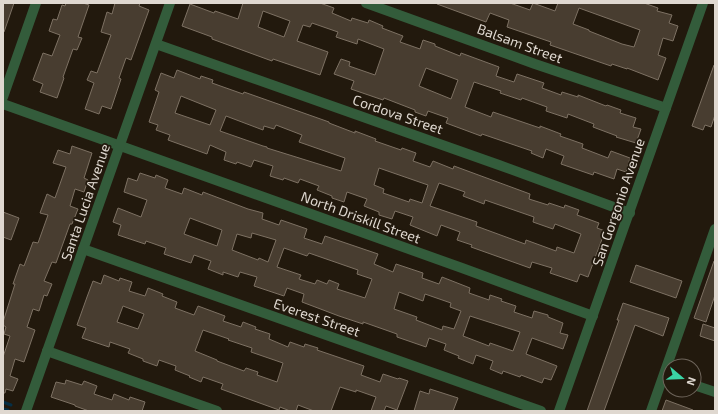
<svg xmlns="http://www.w3.org/2000/svg" width="718" height="414" viewBox="0 0 718 414" font-family="'Exo 2',sans-serif">
<rect width="100%" height="100%" fill="#22190d"/>
<g fill="none" stroke-linecap="round" stroke-linejoin="round">
<!-- stream -->
<g stroke="#062f45" stroke-width="3">
<polyline points="3,402 11,405"/>
<polyline points="3,409 8,410"/>
</g>
</g>
<!-- building -->
<g fill="#483d30" stroke="#7d7163" fill-rule="evenodd">
<polygon points="3,3 14,3 4,32 3,31"/>
<polygon points="66,3 83,3 89,5 78,37 82,38 77,50 73,49 63,77 64,78 57,98 40,92 43,84 33,80 43,53 52,56 60,35 49,31 53,19 57,20 62,5 65,6"/>
<polygon points="115,3 140,3 139,6 149,10 131,60 126,58 119,78 121,79 111,109 102,106 99,114 85,109 94,83 87,80 91,71 97,73 111,35 101,32 107,12 112,14"/>
<path d="M 243,3 L 320,3 L 334,8 L 332,13 L 351,21 L 352,18 L 368,23 L 369,20 L 383,26 L 382,28 L 403,36 L 400,42 L 420,49 L 423,40 L 435,44 L 435,46 L 460,56 L 461,53 L 499,67 L 496,76 L 514,82 L 517,74 L 544,83 L 542,88 L 561,95 L 562,92 L 578,97 L 578,95 L 606,106 L 607,105 L 621,110 L 620,113 L 636,118 L 633,127 L 641,129 L 636,143 L 616,137 L 617,136 L 593,127 L 594,124 L 568,114 L 567,118 L 546,111 L 547,107 L 522,98 L 521,100 L 500,93 L 501,91 L 474,82 L 465,107 L 491,117 L 493,112 L 540,128 L 540,126 L 561,134 L 560,136 L 583,144 L 582,148 L 608,158 L 611,151 L 630,158 L 626,172 L 617,169 L 614,179 L 594,172 L 593,175 L 561,164 L 564,156 L 546,149 L 543,158 L 531,153 L 532,151 L 482,134 L 481,136 L 446,123 L 448,118 L 428,111 L 426,116 L 415,112 L 415,110 L 384,98 L 383,100 L 351,89 L 354,81 L 334,74 L 341,59 L 350,62 L 349,66 L 375,75 L 384,49 L 358,39 L 357,44 L 336,37 L 338,32 L 312,23 L 310,27 L 303,25 L 297,41 L 328,52 L 320,75 L 273,59 L 272,61 L 212,39 L 212,37 L 182,26 L 190,4 L 214,13 L 215,11 L 238,19 ZM 263,11 L 290,21 L 284,37 L 258,27 ZM 426,68 L 458,80 L 451,99 L 419,86 Z"/>
<path d="M 437,3 L 510,3 L 530,10 L 533,3 L 555,11 L 558,3 L 644,3 L 658,8 L 657,11 L 672,15 L 669,23 L 678,26 L 673,41 L 663,38 L 658,55 L 666,58 L 658,80 L 627,68 L 627,69 L 612,64 L 611,66 L 550,45 L 551,42 L 507,27 L 509,20 L 490,13 L 486,22 L 437,4 ZM 579,8 L 640,30 L 634,47 L 622,44 L 589,31 L 589,30 L 573,24 Z"/>
<polygon points="714,65 715,65 715,115 711,127 705,125 703,130 692,126"/>
<path d="M 177,70 L 200,79 L 201,76 L 213,80 L 212,83 L 243,94 L 244,92 L 329,122 L 329,123 L 355,133 L 355,131 L 376,139 L 375,141 L 401,150 L 402,148 L 416,153 L 413,161 L 430,167 L 433,161 L 453,169 L 454,166 L 530,194 L 529,199 L 548,205 L 549,203 L 564,208 L 565,205 L 579,210 L 577,215 L 599,223 L 597,228 L 605,231 L 588,277 L 580,274 L 577,282 L 550,273 L 552,268 L 532,262 L 530,268 L 471,247 L 472,245 L 457,240 L 460,232 L 441,225 L 437,236 L 410,225 L 413,217 L 395,211 L 392,219 L 379,215 L 379,212 L 364,206 L 367,199 L 347,192 L 344,202 L 332,198 L 332,196 L 317,190 L 319,186 L 300,179 L 298,183 L 284,178 L 283,180 L 270,176 L 273,166 L 254,160 L 251,167 L 237,162 L 236,164 L 224,160 L 226,152 L 210,145 L 207,154 L 168,140 L 170,135 L 156,130 L 158,125 L 149,122 L 159,92 L 155,90 L 161,73 L 174,78 ZM 181,96 L 216,110 L 210,125 L 175,113 ZM 226,116 L 263,130 L 264,126 L 274,129 L 276,125 L 302,135 L 299,142 L 345,158 L 341,171 L 267,148 L 267,147 L 263,146 L 220,131 ZM 379,168 L 428,185 L 422,203 L 410,199 L 409,202 L 383,193 L 384,189 L 374,185 ZM 439,183 L 465,192 L 463,196 L 484,204 L 485,200 L 534,217 L 533,222 L 553,229 L 555,224 L 581,234 L 574,253 L 557,247 L 556,251 L 526,240 L 525,244 L 476,226 L 477,222 L 430,206 Z"/>
<polygon points="72,146 92,153 84,178 88,180 84,192 75,189 70,206 78,209 72,224 70,224 56,263 52,262 44,281 52,284 47,296 44,295 39,311 33,309 27,327 35,330 24,362 15,359 10,376 18,379 13,391 6,389 5,393 3,393 3,357 10,336 4,334 6,327 3,325 3,322 15,284 13,284 20,264 24,266 33,242 38,243 48,215 40,213 47,194 55,198 66,167 53,163 58,150 70,154"/>
<path d="M 140,173 L 155,178 L 156,175 L 168,180 L 165,188 L 182,194 L 184,188 L 202,195 L 203,192 L 248,209 L 263,213 L 262,219 L 279,225 L 281,220 L 307,229 L 304,238 L 322,244 L 325,236 L 378,254 L 374,264 L 393,272 L 396,264 L 423,273 L 422,278 L 439,284 L 442,277 L 470,288 L 469,293 L 489,300 L 490,295 L 502,299 L 501,301 L 516,306 L 514,312 L 532,318 L 534,311 L 548,315 L 548,317 L 563,323 L 560,333 L 568,335 L 563,349 L 532,338 L 526,354 L 557,366 L 551,380 L 544,378 L 542,383 L 521,375 L 520,377 L 503,371 L 502,374 L 490,369 L 493,361 L 476,355 L 473,364 L 458,358 L 459,356 L 444,350 L 446,344 L 429,338 L 426,347 L 397,337 L 397,334 L 363,322 L 363,324 L 339,316 L 302,302 L 304,294 L 287,288 L 284,296 L 254,286 L 257,277 L 240,272 L 238,277 L 223,272 L 223,275 L 208,269 L 211,261 L 194,255 L 191,263 L 164,254 L 166,248 L 146,241 L 145,244 L 118,235 L 121,225 L 113,222 L 118,208 L 141,217 L 147,200 L 124,192 L 128,178 L 137,181 ZM 190,218 L 222,230 L 217,246 L 184,234 ZM 252,233 L 276,240 L 268,262 L 259,258 L 258,260 L 232,250 L 237,234 L 251,238 ZM 284,248 L 307,256 L 309,253 L 358,270 L 357,274 L 372,279 L 365,298 L 337,289 L 339,284 L 329,280 L 327,284 L 317,280 L 315,284 L 299,279 L 301,275 L 277,267 ZM 399,292 L 423,301 L 425,294 L 451,303 L 450,307 L 461,311 L 454,329 L 443,326 L 442,330 L 416,320 L 417,317 L 394,309 ZM 470,316 L 520,332 L 513,351 L 490,343 L 489,346 L 463,336 Z"/>
<polygon points="3,212 19,218 11,240 3,237"/>
<polygon points="714,261 715,262 715,295 706,322 694,318"/>
<polygon points="636,265 682,281 676,298 630,282"/>
<path d="M 104,275 L 119,281 L 120,278 L 132,282 L 129,291 L 145,296 L 148,288 L 163,294 L 162,296 L 177,302 L 175,308 L 194,315 L 198,306 L 225,316 L 223,321 L 241,327 L 243,322 L 256,327 L 255,329 L 270,334 L 269,339 L 288,347 L 290,342 L 304,347 L 305,344 L 318,348 L 317,350 L 364,366 L 361,375 L 380,382 L 383,374 L 398,379 L 399,378 L 408,381 L 397,410 L 386,406 L 384,411 L 371,411 L 376,397 L 356,390 L 356,392 L 340,387 L 331,411 L 314,411 L 298,405 L 296,411 L 290,411 L 280,407 L 279,410 L 221,389 L 223,384 L 203,377 L 201,382 L 189,377 L 190,376 L 175,370 L 176,366 L 159,360 L 157,366 L 143,361 L 143,359 L 128,353 L 130,349 L 110,342 L 109,347 L 82,338 L 86,328 L 77,325 L 87,297 L 93,281 L 101,284 ZM 123,306 L 144,314 L 138,329 L 117,322 ZM 203,330 L 229,339 L 228,340 L 252,348 L 251,352 L 283,363 L 277,382 L 257,375 L 258,372 L 246,368 L 244,371 L 217,361 L 217,360 L 195,351 Z"/>
<polygon points="623,303 669,318 663,336 635,325 604,411 587,411 619,320 617,320"/>
<polygon points="703,324 715,328 715,341 700,336"/>
<polygon points="66,380 82,385 84,381 97,386 94,394 112,400 114,394 129,400 130,397 145,402 142,411 89,411 75,406 75,405 51,397 56,382 65,384"/>
<polygon points="430,389 458,398 453,411 414,411 420,391 429,394"/>
<polygon points="666,400 693,410 693,411 662,411"/>
</g>
<g fill="none" stroke-linecap="round" stroke-linejoin="round">
<!-- minor -->
<g stroke="#335c3b" stroke-width="10">
<polyline points="366,3 535,64 666,108"/>
<polyline points="156,44 499,165 630,213"/>
<polyline points="3,97 36,3"/>
<polyline points="3,104 462,268 593,316"/>
<polyline points="83,249 541,411"/>
<polyline points="47,351 217,411"/>
<polyline points="694,385 715,392"/>
<polyline points="26,411 170,3"/>
<polyline points="559,411 703,3"/>
<polyline points="651,411 715,229"/>
</g>
</g>
<g text-anchor="middle" dominant-baseline="central" stroke-width="3.5" stroke-linejoin="round" paint-order="stroke">
<!-- street labels -->
<g font-size="14" fill="#dfd8d0" stroke="#22190d">
<text transform="translate(520 43) rotate(20)">Balsam Street</text>
<text transform="translate(398 114) rotate(19)">Cordova Street</text>
<text transform="translate(85 202) rotate(-71)">Santa Lucia Avenue</text>
<text transform="translate(618 202) rotate(-71)">San Gorgonio Avenue</text>
<text transform="translate(361 217) rotate(20)">North Driskill Street</text>
<text transform="translate(317 317) rotate(19)">Everest Street</text>
</g>
</g>
<!-- border -->
<rect width="718" height="414" fill="none" stroke="#dfd8d0" stroke-width="8"/>
<!-- north arrow -->
<g transform="translate(682 378) rotate(109)"><circle r="19" fill="#22190d" stroke="#6e655b"/>
<path d="M0-3L7 15L0 10L-7 15Z" fill="#3ad4a5"/>
<text y="-6" font-size="11" font-weight="bold" text-anchor="middle" fill="#dfd8d0">N</text>
</g>
</svg>
